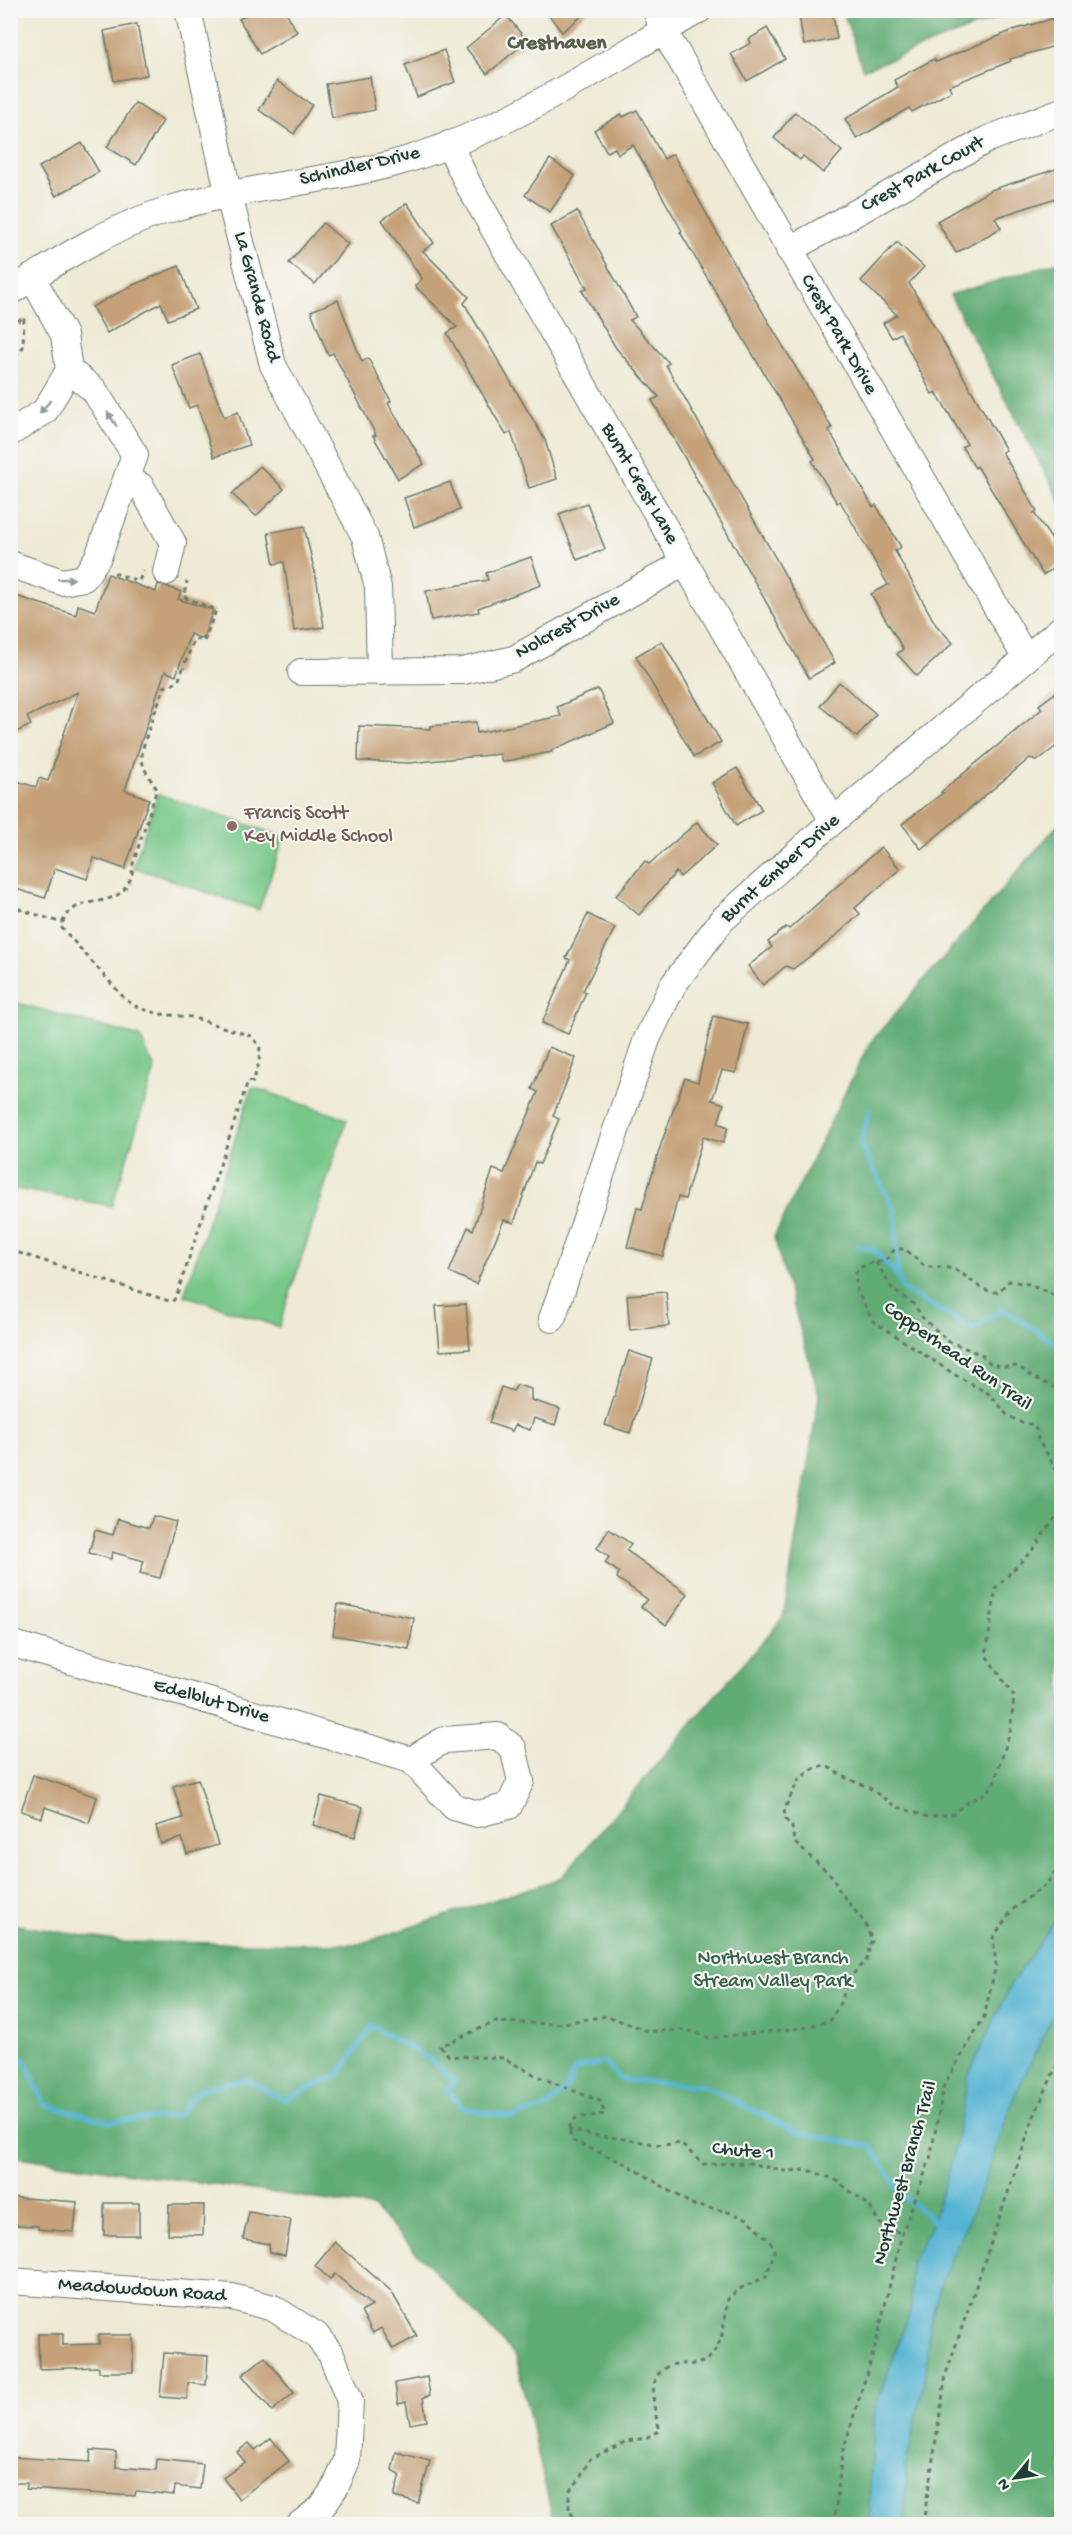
<svg xmlns="http://www.w3.org/2000/svg" width="1072" height="2535" viewBox="0 0 1072 2535" font-family="'Gochi Hand',sans-serif">
<rect width="100%" height="100%" fill="#f6f6f2"/>
<filter id="ink" filterUnits="userSpaceOnUse"><feTurbulence type="fractalNoise" baseFrequency=".0167" numOctaves="2"/><feDisplacementMap in="SourceGraphic" scale="12" xChannelSelector="R" yChannelSelector="G"/><feConvolveMatrix kernelMatrix="1 2 1 2 8 2 1 2 1" color-interpolation-filters="sRGB"/></filter>
<filter id="wash" filterUnits="userSpaceOnUse"><feTurbulence type="fractalNoise" baseFrequency=".008" numOctaves="4" result="noise"/><feDisplacementMap in="SourceGraphic" scale="24" xChannelSelector="R" yChannelSelector="G"/><feGaussianBlur stdDeviation="1.35" result="paint"/><feColorMatrix in="noise" values="0 0 0 0 0 0 0 0 0 0 0 0 0 0 0 0 0 1.4 0 .05"/><feComposite in="paint" operator="in"/></filter>
<g filter="url(#wash)">
<rect width="100%" height="100%" fill="#efead5"/>
<!-- green -->
<g fill="#77c789" stroke="#4b825e" stroke-width="1.5">
<polygon points="158,794 284,837 259,910 133,867"/>
<polygon points="10,1001 140,1037 155,1069 112,1206 11,1188"/>
<polygon points="252,1087 347,1119 279,1327 184,1295"/>
</g>
<!-- forest -->
<g fill="#61ac75" stroke="#407454" stroke-width="1.5">
<polygon points="843,11 843,10 1015,11 863,70"/>
<polygon points="1061,261 1062,261 1061,503 950,295"/>
<polygon points="1061,821 1061,2524 546,2524 552,2516 516,2356 373,2207 11,2156 11,1924 121,1942 359,1944 561,1878 693,1721 783,1618 819,1395 774,1237 869,1044"/>
</g>
<!-- water -->
<polygon fill="#54b4d2" stroke="#3a7883" stroke-width="1.5" points="1061,1912 1061,1999 1014,2097 982,2188 942,2280 929,2327 926,2371 906,2466 905,2524 872,2524 869,2505 875,2408 911,2309 911,2262 930,2229 953,2156 969,2074 1011,1984"/>
<g fill="none" stroke-linecap="round" stroke-linejoin="round">
<!-- stream -->
<g stroke="#54b4d2" stroke-width="5">
<polyline points="870,1111 860,1143 895,1211 898,1276 902,1289 973,1329 1003,1309 1062,1348"/>
<polyline points="858,1246 874,1250 898,1276"/>
<polyline points="10,2051 25,2060 45,2105 109,2122 177,2116 199,2090 245,2079 285,2100 339,2075 372,2026 429,2059 455,2081 447,2090 463,2108 513,2117 546,2108 567,2088 575,2069 604,2062 621,2080 705,2086 797,2132 872,2147 900,2193 938,2224"/>
</g>
</g>
<g id="blocks">
<!-- building -->
<g fill="#c5a078">
<polygon points="254,10 285,10 297,32 260,54 239,19"/>
<polygon points="545,10 589,10 562,32"/>
<polygon points="798,10 832,10 837,39 804,45"/>
<polygon points="506,15 527,41 487,74 466,48"/>
<polygon points="1062,16 1062,44 1010,59 1011,61 949,86 952,91 912,112 909,108 857,139 845,119 898,87 894,80 934,59 936,62 1016,29"/>
<polygon points="137,24 147,75 114,81 104,31"/>
<polygon points="767,28 785,59 747,81 731,54 751,43 749,39"/>
<polygon points="444,50 455,82 417,97 405,65"/>
<polygon points="370,77 375,110 332,118 326,84"/>
<polygon points="277,81 312,105 294,134 259,110"/>
<polygon points="135,103 163,121 136,165 107,147"/>
<polygon points="637,110 664,159 673,154 740,274 832,428 829,430 873,507 876,505 901,547 895,551 936,625 953,643 917,676 897,654 903,649 871,594 888,585 840,501 837,503 812,461 815,459 680,232 682,231 633,145 618,154 615,148 607,152 594,130 621,114 623,117"/>
<polygon points="795,112 842,151 823,173 803,156 800,160 774,138"/>
<polygon points="82,143 99,172 56,196 39,167"/>
<polygon points="550,159 575,176 550,212 525,195"/>
<polygon points="1062,167 1062,196 995,218 1001,228 956,253 937,221 991,190"/>
<polygon points="407,203 434,243 423,251 469,297 464,303 545,440 557,479 529,488 511,432 506,435 447,333 457,327 415,286 422,279 382,220"/>
<polygon points="577,211 636,317 630,320 669,363 666,365 835,663 809,678 652,400 659,397 616,348 582,291 587,288 551,226"/>
<polygon points="323,223 348,244 315,284 289,263"/>
<polygon points="897,242 924,267 909,283 1006,450 1002,452 1037,511 1034,513 1062,555 1062,563 1043,575 977,466 975,468 962,447 967,444 936,392 932,394 900,333 892,338 883,323 897,315 861,281"/>
<polygon points="179,266 196,309 168,320 161,303 107,333 92,307 133,285"/>
<polygon points="338,300 362,362 368,358 391,401 388,403 424,464 398,479 373,436 376,435 333,353 328,355 311,311"/>
<polygon points="200,354 224,417 238,412 249,445 214,457 197,405 189,408 172,365"/>
<polygon points="260,466 284,489 256,516 232,494"/>
<polygon points="450,482 460,510 414,527 404,498"/>
<polygon points="587,503 605,549 577,560 559,514"/>
<polygon points="304,526 317,582 324,627 294,631 284,562 274,564 268,533"/>
<polygon points="531,557 541,585 478,608 479,612 431,620 426,591 488,580 486,573"/>
<polygon points="108,574 156,592 158,584 168,587 181,592 178,599 213,610 203,639 190,634 176,676 165,671 125,790 149,799 125,869 94,858 87,879 55,868 45,898 10,887 10,779 36,787 39,778 48,781 78,692 27,717 31,725 10,735 10,611 16,596 76,615 78,605 95,611"/>
<polygon points="662,641 721,742 694,757 636,656"/>
<polygon points="839,682 876,714 857,737 820,706"/>
<polygon points="1062,688 1062,742 1037,761 1030,758 921,849 902,824 943,793 941,792 1042,709 1039,705"/>
<polygon points="598,689 614,723 552,750 552,752 502,762 500,754 409,763 358,761 359,726 431,729 431,726 476,722 477,733 561,716 557,707"/>
<polygon points="737,768 762,810 736,826 712,783"/>
<polygon points="697,822 717,845 680,877 676,872 639,915 616,896 645,861 649,864"/>
<polygon points="881,847 900,869 855,908 860,914 829,942 793,969 786,966 763,985 748,966 772,947 768,942 786,927 789,929"/>
<polygon points="588,914 615,928 583,991 586,992 568,1034 542,1023 570,960 566,958"/>
<polygon points="713,1016 748,1024 736,1073 722,1070 712,1100 724,1104 718,1123 728,1127 723,1143 703,1137 685,1199 678,1197 663,1256 627,1247 637,1208 642,1209 661,1144 685,1078 698,1082"/>
<polygon points="549,1047 576,1058 553,1116 559,1119 540,1164 535,1162 514,1223 504,1220 476,1284 449,1272 468,1227 473,1230 493,1169 504,1173 538,1092 532,1089"/>
<polygon points="666,1292 669,1326 630,1330 627,1295"/>
<polygon points="466,1304 470,1349 440,1351 436,1306"/>
<polygon points="629,1351 653,1359 630,1433 605,1425"/>
<polygon points="517,1385 531,1389 531,1400 560,1409 555,1425 534,1418 530,1430 515,1425 512,1431 489,1423 501,1387 513,1391"/>
<polygon points="153,1516 176,1522 160,1578 140,1573 144,1561 112,1552 111,1559 89,1553 95,1530 113,1535 118,1519 149,1528"/>
<polygon points="609,1529 631,1544 626,1550 688,1594 666,1625 641,1607 647,1599 617,1578 619,1572 605,1563 609,1557 597,1548"/>
<polygon points="338,1604 414,1618 409,1649 333,1635"/>
<polygon points="33,1775 97,1797 89,1823 45,1807 42,1818 21,1811"/>
<polygon points="198,1779 218,1845 187,1854 182,1838 161,1844 156,1826 183,1818 173,1786"/>
<polygon points="321,1796 363,1807 355,1837 313,1825"/>
<polygon points="10,2197 77,2202 74,2232 38,2229 38,2226 10,2225"/>
<rect x="104" y="2203" width="35" height="32"/>
<polygon points="169,2205 204,2205 203,2235 168,2234"/>
<polygon points="249,2212 291,2220 285,2255 270,2252 269,2244 243,2239"/>
<polygon points="335,2242 391,2291 417,2336 393,2349 381,2328 373,2333 361,2312 372,2306 335,2274 330,2279 315,2266"/>
<polygon points="38,2334 63,2334 63,2345 99,2344 99,2335 133,2335 133,2372 99,2372 99,2367 39,2369"/>
<polygon points="164,2353 208,2356 206,2385 188,2383 187,2399 160,2397"/>
<polygon points="265,2357 294,2393 272,2411 242,2375"/>
<polygon points="427,2377 430,2395 423,2398 427,2421 410,2424 406,2402 398,2404 395,2383"/>
<polygon points="271,2438 289,2461 239,2499 223,2478 245,2462 237,2452 249,2443 255,2450"/>
<polygon points="91,2450 116,2452 116,2467 156,2470 157,2459 203,2464 200,2489 175,2486 174,2495 136,2491 135,2496 26,2489 27,2483 10,2483 10,2457 90,2462"/>
<polygon points="396,2452 430,2461 418,2503 394,2497 400,2475 392,2470"/>
</g>
</g>
</g>
<g filter="url(#ink)">
<use href="#blocks" fill-opacity="0" stroke="#687a6c" stroke-width="1.5"/>
<g fill="none" stroke-linecap="round" stroke-linejoin="round">
<defs>
<g id="minor">
<polyline points="188,10 229,196 273,365 365,537 378,587 380,672"/>
<polyline points="656,10 663,30 678,55 1025,657"/>
<polyline points="449,144 468,184 833,821"/>
<polyline points="789,250 988,139 1062,111"/>
<path d="M 10,292 C 60,259 110,228 167,210 C 242,186 323,183 399,162 C 507,131 602,65 699,10"/>
<polyline points="10,433 45,411 69,370 64,335 32,277"/>
<polyline points="126,480 141,486 173,543 166,572"/>
<polyline points="10,564 62,582 84,578 98,557 135,455 94,390 69,370"/>
<polyline points="301,672 463,671 514,659 684,563"/>
<polyline points="552,1319 647,1039 673,985 722,920 833,821 1062,628"/>
<polyline points="10,1643 411,1760 454,1807 478,1814 509,1806 521,1781 513,1748 498,1736 444,1740 411,1760"/>
<polyline points="10,2281 232,2297 273,2308 316,2335 331,2354 350,2401 347,2460 336,2486 321,2508 300,2524"/>
</g>
</defs>
<!-- minor casing -->
<use href="#minor" stroke="#687a6c" stroke-width="28"/>
<!-- path -->
<g stroke="#687a6c" stroke-width="3" stroke-dasharray="4.5 4.5" stroke-linecap="butt">
<polyline points="10,326 24,317 23,347 10,361"/>
<polyline points="114,573 139,581 143,571"/>
<polyline points="10,906 62,923"/>
<path d="M 10,1250 L 172,1302 L 176,1297 L 248,1081 L 253,1082 L 259,1063 L 260,1046 L 251,1036 L 191,1017 L 160,1014 L 139,1008 L 126,1000 L 61,927 C 72,890 112,912 128,884 C 131,878 133,874 132,867 L 157,789 C 151,780 144,771 142,760 C 140,746 159,703 164,687 L 178,682 L 194,639 L 204,641 L 216,610 L 184,597 L 187,581"/>
<polyline points="876,1262 893,1290 914,1304 922,1317 948,1341 982,1355 990,1363 1003,1367 1018,1366 1031,1376 1062,1391"/>
<path d="M 1062,1299 L 1028,1284 L 1009,1281 L 998,1292 C 978,1292 971,1277 955,1270 C 945,1266 935,1267 925,1267 L 905,1249 L 895,1249 L 885,1261 L 871,1263 L 859,1268 L 855,1274 L 857,1291 L 873,1321 L 957,1376 L 991,1395 L 1007,1415 L 1024,1424 L 1032,1424 L 1037,1431 L 1038,1439 L 1062,1479"/>
<path d="M 568,2129 C 587,2136 604,2136 624,2139 C 647,2142 656,2147 680,2143 L 703,2164 L 750,2163 L 785,2171 L 808,2170 L 834,2179 L 869,2205 L 879,2223 L 902,2234"/>
<path d="M 578,2524 L 569,2510 L 569,2491 L 579,2480 L 590,2459 L 627,2441 L 646,2438 L 660,2430 C 653,2409 644,2369 676,2364 C 687,2363 698,2367 707,2359 C 726,2344 723,2320 728,2299 L 739,2289 L 766,2277 L 774,2253 L 774,2246 L 748,2219 L 725,2211 L 693,2205 L 628,2165 L 573,2141 L 568,2129 L 576,2118 L 605,2114 L 600,2101 L 539,2077 L 503,2058 L 449,2056 L 440,2046 L 495,2022 L 557,2024 L 607,2016 L 648,2031 L 687,2030 L 709,2038 L 803,2028 L 831,2020 L 843,1997 L 847,1980 L 866,1961 L 869,1953 L 868,1946 L 872,1941 L 865,1923 L 840,1892 L 831,1875 L 794,1842 L 792,1827 L 786,1820 L 784,1810 L 799,1779 L 813,1769 L 822,1766 L 830,1768 L 846,1778 L 868,1787 L 895,1806 L 928,1817 L 953,1814 L 966,1803 L 981,1796 L 993,1786 L 1010,1732 L 1014,1697 L 1011,1689 L 1005,1685 C 1001,1673 992,1666 986,1655 L 996,1588 L 1037,1545 C 1043,1531 1056,1521 1061,1507 C 1063,1500 1059,1491 1062,1482"/>
<polyline points="834,2524 842,2454 875,2347 902,2234 930,2159 944,2085 984,2017 996,1965 993,1938 1012,1910 1047,1884 1062,1861"/>
<polyline points="923,2524 946,2374 1034,2116 1062,2054"/>
</g>
<!-- minor -->
<use href="#minor" stroke="#fff" stroke-width="26"/>
</g>
<!-- one-way arrows -->
<defs><path id="oneway-solid" d="M-6-.8H1V-3.2L6.5 0L1 3.2V.8H-6Z" transform="scale(1.5)"/></defs>
<g fill="#8f9e9a">
<use href="#oneway-solid" transform="translate(45 407) rotate(129)"/>
<use href="#oneway-solid" transform="translate(112 419) rotate(-123)"/>
<use href="#oneway-solid" transform="translate(66 579) rotate(-2)"/>
</g>
</g>
<!-- markers -->
<circle fill="#8d6e63" stroke="#f6f6f2" stroke-width="2" cx="232" cy="826" r="6"/>
<g text-anchor="middle" dominant-baseline="central" stroke-width="4.5" stroke-linejoin="round" paint-order="stroke">
<!-- street labels -->
<g font-size="20" fill="#1f3d34" stroke="#f6f6f2">
<text transform="translate(360 167) rotate(-13)">Schindler Drive</text>
<text transform="translate(923 175) rotate(-29)">Crest Park Court</text>
<text transform="translate(256 297) rotate(75)">La Grande Road</text>
<text transform="translate(838 335) rotate(60)">Crest Park Drive</text>
<text transform="translate(639 484) rotate(60)">Burnt Crest Lane</text>
<text transform="translate(568 627) rotate(-29)">Nolcrest Drive</text>
<text transform="translate(781 869) rotate(-42)">Burnt Ember Drive</text>
<text transform="translate(957 1357) rotate(35)">Copperhead Run Trail</text>
<text transform="translate(211 1702) rotate(16)">Edelblut Drive</text>
<text transform="translate(743 2152) rotate(5)">Chute 1</text>
<text transform="translate(906 2173) rotate(-74)">Northwest Branch Trail</text>
<text transform="translate(142 2291) rotate(4)">Meadowdown Road</text>
</g>
<!-- education labels -->
<g font-size="20" fill="#785e54" stroke="#f6f6f2" text-anchor="start">
<text x="244" y="814">Francis Scott<tspan x="244" dy="23">Key Middle School</tspan></text>
</g>
<!-- park labels -->
<g font-size="20" fill="#356049" stroke="#f6f6f2">
<text x="773" y="1959">Northwest Branch<tspan x="773" dy="23">Stream Valley Park</tspan></text>
</g>
<!-- neighbourhood labels -->
<g font-size="21" font-weight="bold" fill="#59604c" stroke="#f6f6f2">
<text x="557" y="44">Cresthaven</text>
</g>
</g>
<!-- margin -->
<rect width="1072" height="2535" fill="none" stroke="#f6f6f2" stroke-width="36"/>
<!-- north arrow -->
<g transform="translate(1015 2478) rotate(240)" stroke="#f6f6f2" stroke-width="4.5" paint-order="stroke">
<path d="M0-4.5L10 22L0 15L-10 22Z" fill="#1f3d34"/>
<text y="-9" font-size="16" font-weight="bold" text-anchor="middle" fill="#1f3d34">N</text>
</g>
</svg>
